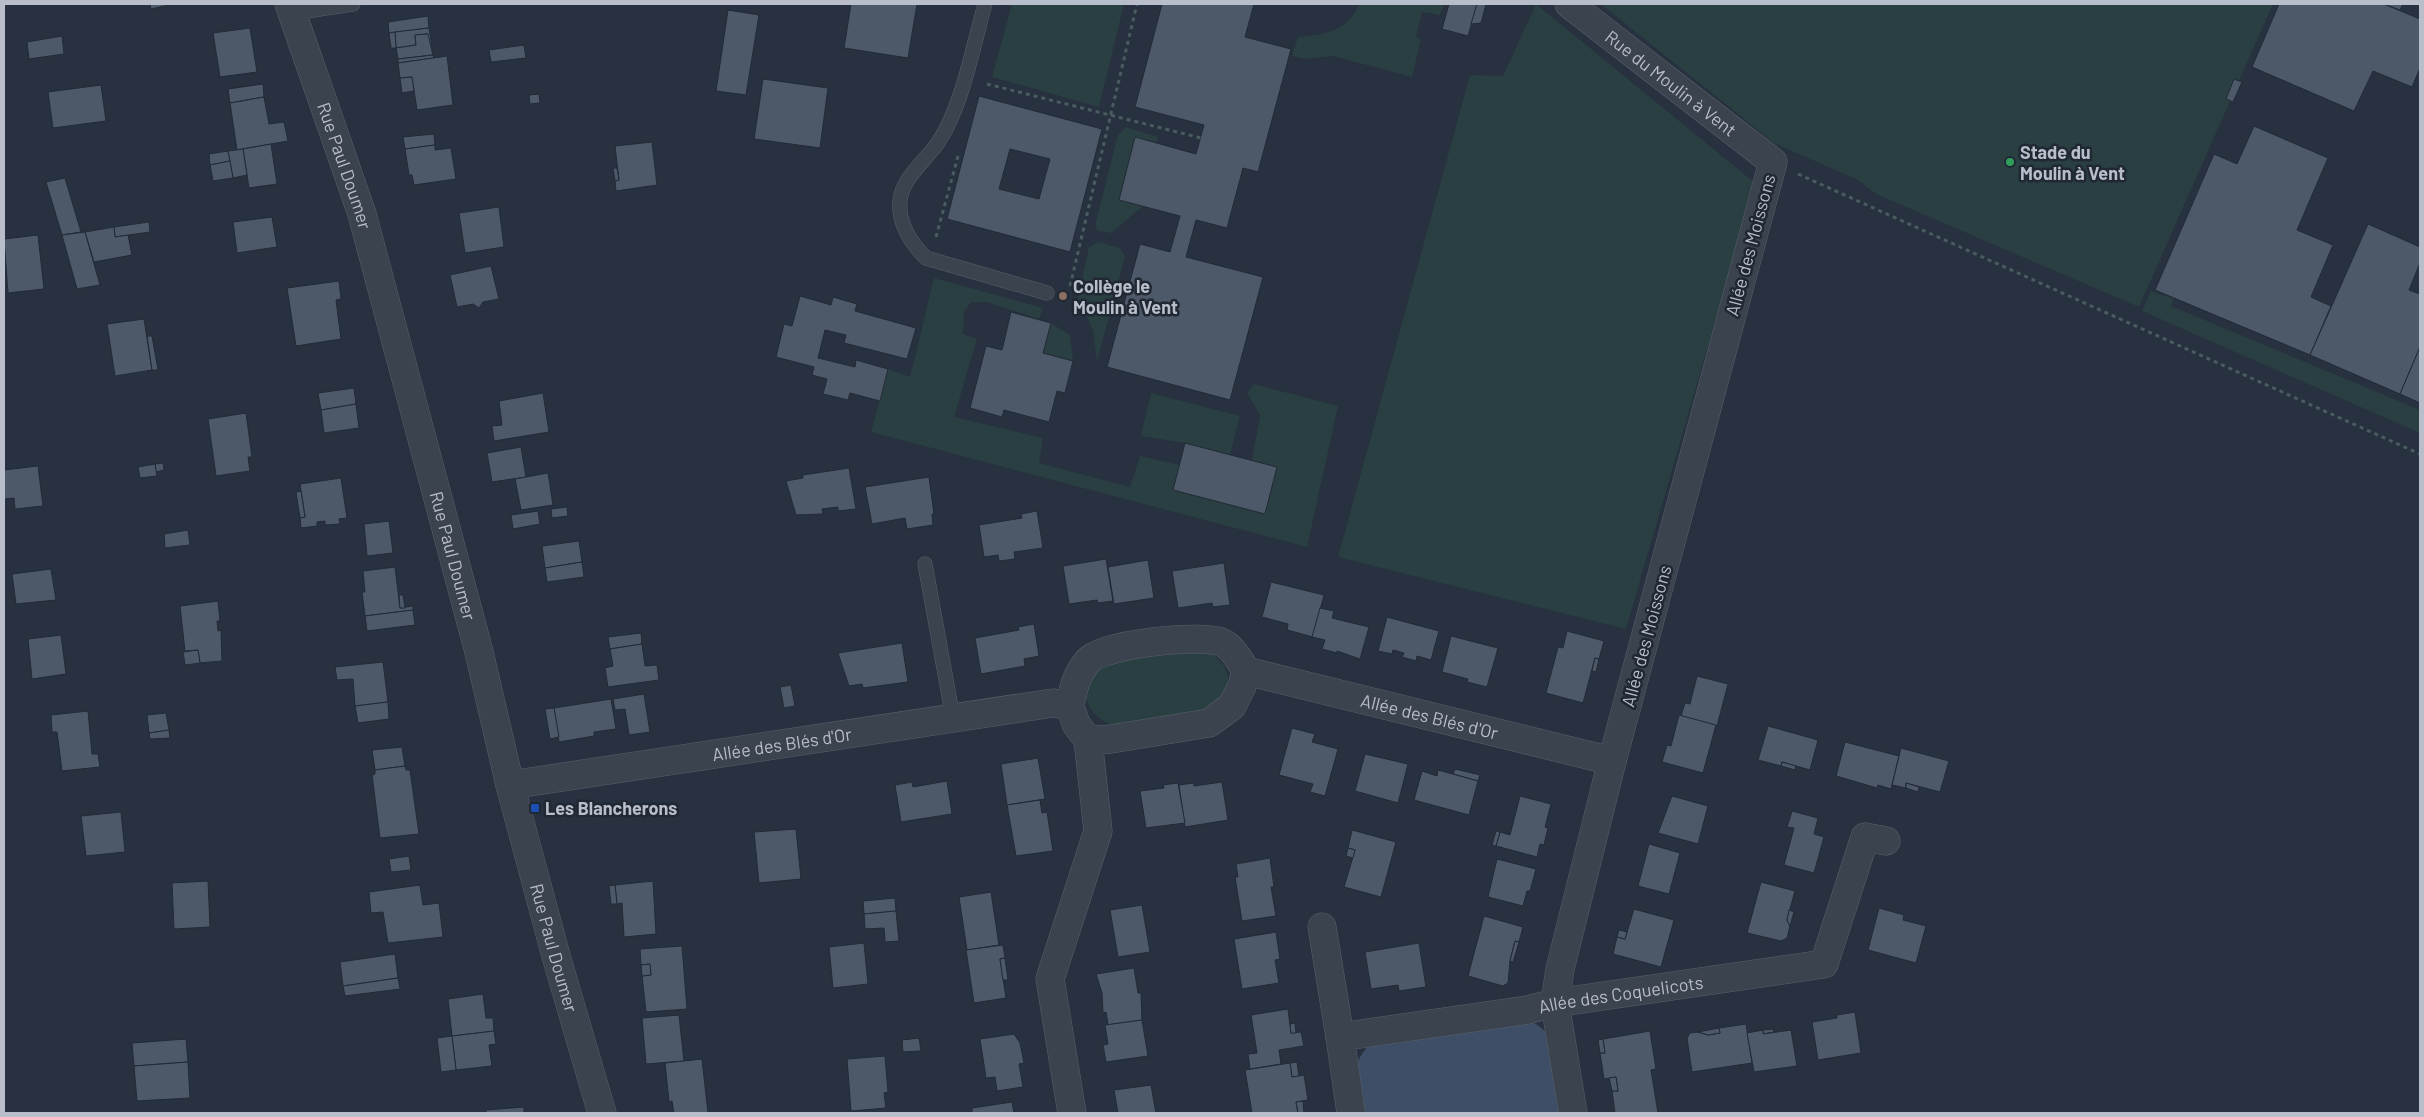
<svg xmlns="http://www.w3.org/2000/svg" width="2424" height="1117" viewBox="0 0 2424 1117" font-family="Barlow,sans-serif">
<rect width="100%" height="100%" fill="#27313f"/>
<!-- green -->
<g fill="#2a3f41">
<polygon points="1012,4 1124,4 1099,107 992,77"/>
<path d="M 1359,4 L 1444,4 L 1440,15 L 1422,12 L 1416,37 L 1421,39 L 1412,77 L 1333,56 L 1305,59 L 1292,56 L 1298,37 C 1325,35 1348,31 1359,4 Z"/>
<polygon points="1536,4 1755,183 1626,629 1338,557 1470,75 1503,76"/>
<polygon points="1601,4 2273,4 2139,307 1876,194 1858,180 1774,143"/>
<polygon points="1126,127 1158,137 1156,143 1135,138 1119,199 1143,206 1111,233 1098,231 1095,226 1118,135"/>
<polygon points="1098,242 1120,248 1125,256 1097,362 1093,330 1078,298 1089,247"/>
<polygon points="934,278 1043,308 1039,319 987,302 971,302 964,312 963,334 977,339 954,417 1043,438 1039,463 1130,487 1140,456 1180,465 1252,461 1260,415 1247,393 1254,384 1338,406 1307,547 871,432 888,369 910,377"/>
<polygon points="2151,291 2174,299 2171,306 2420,410 2420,433 2142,311"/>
<polygon points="1051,323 1070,335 1073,361 1043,353"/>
<polygon points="1151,393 1240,416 1230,455 1185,443 1141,436"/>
<path d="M 1208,650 C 1236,673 1232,682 1213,709 L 1113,726 C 1100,720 1088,711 1086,696 C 1086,687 1088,674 1096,668 C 1117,653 1181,653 1208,650 Z"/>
</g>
<!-- water -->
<path fill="#3e4e67" d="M 1524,1019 L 1536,1024 L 1550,1035 L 1563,1113 L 1362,1113 C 1356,1082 1346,1070 1370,1044 L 1461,1033 Z"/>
<!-- building -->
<g fill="#4d5868" stroke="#222a36" fill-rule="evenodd">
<polygon points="150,4 173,4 151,9"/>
<polygon points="851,4 917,4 908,58 844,48"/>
<polygon points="1162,4 1254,4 1245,37 1291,49 1258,172 1243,168 1227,228 1196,220 1186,257 1263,277 1230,400 1107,367 1140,244 1170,252 1180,216 1119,200 1135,137 1196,154 1204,125 1135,107"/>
<polygon points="1449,4 1477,4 1468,36 1442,29"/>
<polygon points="1477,4 1486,4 1481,23 1471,24"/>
<polygon points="2279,4 2384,4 2420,19 2420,68 2412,87 2373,71 2354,111 2252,67"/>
<polygon points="2384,4 2403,4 2400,10"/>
<polygon points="728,10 759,15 746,95 716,91"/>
<polygon points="428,16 429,28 389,33 388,22"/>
<polygon points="250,28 257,72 220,77 213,33"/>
<polygon points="429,28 432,46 429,47 428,34 415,35 416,45 396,48 395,32"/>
<polygon points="395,32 396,48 391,48 389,33"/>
<polygon points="428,34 433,55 398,59 396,48 416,45 415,35"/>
<polygon points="62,36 64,54 29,59 27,42"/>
<polygon points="524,45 526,58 491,62 489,50"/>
<polygon points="433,55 434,58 398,63 398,59"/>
<polygon points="447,56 453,105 417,110 412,77 400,78 398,63"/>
<polygon points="412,77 414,91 402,93 400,78"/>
<polygon points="763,79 828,88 820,148 754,139"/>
<polygon points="2234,79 2242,82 2233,102 2226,99"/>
<polygon points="263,84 264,97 230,103 228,89"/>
<polygon points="101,85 106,121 53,128 48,92"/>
<polygon points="539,94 540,103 530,104 529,95"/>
<path d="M 979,96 L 1102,129 L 1070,252 L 947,219 ZM 1010,149 L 1050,159 L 1039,199 L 999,189 Z"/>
<polygon points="264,97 269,124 284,122 288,141 237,150 230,103"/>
<polygon points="2254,126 2328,158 2297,230 2333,245 2311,297 2331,306 2310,355 2155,290 2214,154 2237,164"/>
<polygon points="434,134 435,145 405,149 403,137"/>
<polygon points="652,142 657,185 616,191 615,181 619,180 615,146"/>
<polygon points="271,144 277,184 249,188 243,149"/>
<polygon points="435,145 435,150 451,148 456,179 414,185 412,175 409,175 405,149"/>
<polygon points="243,149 247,175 233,178 228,151"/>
<polygon points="228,151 230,161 210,165 209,154"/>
<polygon points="230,161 233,178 213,181 210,165"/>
<polygon points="613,168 617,168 619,180 615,181"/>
<polygon points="65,178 81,232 62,235 46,182"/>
<polygon points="499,207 504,247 465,253 459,213"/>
<polygon points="272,217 277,247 237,253 233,222"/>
<polygon points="149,222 150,232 115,237 114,227"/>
<polygon points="2368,224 2420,247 2420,263 2409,290 2420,294 2420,347 2400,394 2310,355"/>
<polygon points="114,227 115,237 128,235 132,255 94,262 85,232"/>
<polygon points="85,232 100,285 77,289 62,235"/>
<polygon points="38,235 44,289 8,293 4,239"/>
<polygon points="491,266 499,299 483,302 479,308 473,304 457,307 450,275"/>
<polygon points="339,281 341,299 336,300 341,339 296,346 287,288"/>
<polygon points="800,296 831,305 833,297 857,304 855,311 916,328 907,359 844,343 846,335 825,330 818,358 855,367 856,360 888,369 880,401 850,393 848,400 823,394 827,379 812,375 814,367 776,357 784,324 792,326"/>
<polygon points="1011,312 1051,323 1043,353 1073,361 1065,393 1057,391 1049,422 1004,410 1002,417 970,408 986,346 1002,350"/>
<polygon points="144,319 152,370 115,376 107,324"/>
<polygon points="147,336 152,336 158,370 152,370"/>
<polygon points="2420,347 2420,403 2400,394"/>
<polygon points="354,388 356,404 321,410 318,393"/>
<polygon points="543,393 549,432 494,441 492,426 502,425 499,401"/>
<polygon points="356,404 359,428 324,433 321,410"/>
<polygon points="246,413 252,457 248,457 250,471 216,476 208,419"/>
<polygon points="1185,443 1277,467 1265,514 1173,490"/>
<polygon points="521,447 526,477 492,482 487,453"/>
<polygon points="163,463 164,470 156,472 155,464"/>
<polygon points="155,464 157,476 140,478 138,467"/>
<polygon points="38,466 43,506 15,509 14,498 4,499 4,470"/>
<polygon points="849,468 856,509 838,511 838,507 822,509 823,514 796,515 786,481 803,478 803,475"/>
<polygon points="548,473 553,505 521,510 515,479"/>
<polygon points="929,477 934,514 932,514 933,525 907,529 905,518 872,524 865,487"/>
<polygon points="341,478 347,518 339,519 340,524 325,525 325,521 317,522 317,526 301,528 300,518 305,517 300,484"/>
<polygon points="301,491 305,517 300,518 296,492"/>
<polygon points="567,507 568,516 552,518 551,509"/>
<polygon points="538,511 540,524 513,529 511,515"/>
<polygon points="1037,511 1043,548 1014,552 1015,559 999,561 998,555 984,557 979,525 1022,518 1021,514"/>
<polygon points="389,521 393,553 367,556 364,524"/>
<polygon points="188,530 190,545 165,548 164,534"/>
<polygon points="579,541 582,562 545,568 542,546"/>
<polygon points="1106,559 1113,601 1098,603 1097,600 1069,604 1063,566"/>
<polygon points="1148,560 1154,598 1114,604 1108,567"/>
<polygon points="582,562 584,577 547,582 545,568"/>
<polygon points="1224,563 1230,605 1213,607 1212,603 1178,608 1172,571"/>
<polygon points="395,567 400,608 413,606 413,610 365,616 362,592 365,592 363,571"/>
<polygon points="51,569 56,600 16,604 12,574"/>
<polygon points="1271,582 1324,595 1313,637 1287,630 1288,624 1262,617"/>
<polygon points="399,595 403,595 405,608 400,608"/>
<polygon points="218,601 220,621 217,621 218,631 221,630 222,661 200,663 198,650 185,651 180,606"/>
<polygon points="1320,608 1334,611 1332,618 1369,627 1360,659 1337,651 1337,653 1322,649 1325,640 1312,637"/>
<polygon points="413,610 415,625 367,631 365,616"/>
<polygon points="1387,617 1439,631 1431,660 1417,656 1416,661 1402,657 1404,653 1393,650 1392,654 1378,651"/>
<polygon points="1034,624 1039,656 1024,659 1025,666 981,674 975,638 1019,630 1018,627"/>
<polygon points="1567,631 1604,641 1599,659 1595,658 1583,703 1546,693 1558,647 1563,648"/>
<polygon points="641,633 642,644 610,649 608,637"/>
<polygon points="61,635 66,674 32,679 28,639"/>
<polygon points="1451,636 1498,648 1487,687 1467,682 1468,679 1442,672"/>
<polygon points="902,643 908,682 863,688 862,684 849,686 838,653"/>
<polygon points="642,644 645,666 657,665 659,680 608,687 605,668 613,666 610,649"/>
<polygon points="198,650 200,663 185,665 183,652"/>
<polygon points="1595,658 1599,659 1596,672 1592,671"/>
<polygon points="383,662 388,702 355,706 353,679 337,680 335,667"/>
<polygon points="1697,676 1728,684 1717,726 1681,716 1685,703 1690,704"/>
<polygon points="791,685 795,706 784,708 780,687"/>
<polygon points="644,694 650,732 629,735 625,709 615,710 613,699"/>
<polygon points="611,699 616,729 594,732 594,736 559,742 554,708"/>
<polygon points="388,702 389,719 358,723 355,706"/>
<polygon points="554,708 559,737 550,739 545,709"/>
<polygon points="88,711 92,754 98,754 100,767 62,771 57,732 52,732 51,715"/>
<polygon points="166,713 169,730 149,733 147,715"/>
<polygon points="1679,715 1716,725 1703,773 1662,762 1667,745 1671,746"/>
<polygon points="1768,726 1818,740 1810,770 1782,762 1781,766 1758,760"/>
<polygon points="1292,728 1315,734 1312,742 1338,749 1325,796 1310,792 1313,784 1279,775"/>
<polygon points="169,730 170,738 150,739 149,733"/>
<polygon points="1845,742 1899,756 1891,789 1878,785 1877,788 1836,776"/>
<polygon points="402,747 405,766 375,770 372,750"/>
<polygon points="1901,748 1949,761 1940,792 1906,783 1906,788 1892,785"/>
<polygon points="1365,754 1408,764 1398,803 1355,791"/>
<polygon points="1038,758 1045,799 1007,805 1001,764"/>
<polygon points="1782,762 1796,766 1795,770 1781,766"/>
<polygon points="405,766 406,770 410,770 419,834 380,838 372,775 375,774 375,770"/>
<polygon points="1455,769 1480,775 1478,781 1453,774"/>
<polygon points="1438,770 1478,781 1469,815 1414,800 1422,771 1437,776"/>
<polygon points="947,781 952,814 901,822 895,785 912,782 913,787"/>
<polygon points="1222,782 1228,820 1185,827 1179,785 1194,783 1194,786"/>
<polygon points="1178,783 1185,823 1146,828 1140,791 1164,788 1163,785"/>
<polygon points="1906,783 1919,787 1918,792 1906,788"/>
<polygon points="1520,796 1551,804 1545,827 1548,828 1544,845 1540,844 1537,857 1496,846 1500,832 1510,835"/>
<polygon points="1672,796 1708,806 1698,844 1658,833"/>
<polygon points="1040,800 1042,813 1047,812 1053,851 1016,856 1007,805"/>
<polygon points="1792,811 1818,818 1814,834 1824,837 1814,873 1784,865 1794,828 1787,827"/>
<polygon points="121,812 125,852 86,856 81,816"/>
<polygon points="796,829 801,879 759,883 754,832"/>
<polygon points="1352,830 1396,842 1381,897 1344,887 1355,850 1348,848"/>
<polygon points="1496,831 1500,832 1496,846 1492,845"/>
<polygon points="1649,844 1680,853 1669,894 1638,886"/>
<polygon points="1348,848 1355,850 1353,858 1346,856"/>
<polygon points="409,856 411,870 391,872 389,859"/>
<polygon points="1270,858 1274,887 1271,887 1276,916 1242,921 1235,877 1238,877 1236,864"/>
<polygon points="1497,859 1536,869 1530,891 1527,891 1523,906 1488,897"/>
<polygon points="208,881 210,927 174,929 172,883"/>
<polygon points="653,881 656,934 624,937 622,903 617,904 615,885"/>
<polygon points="1761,882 1795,891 1787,920 1790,926 1787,938 1781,941 1747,933"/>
<polygon points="420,885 423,905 439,903 443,937 388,943 383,912 371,913 369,892"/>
<polygon points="615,885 617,904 611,904 609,886"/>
<polygon points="991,892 999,945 967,950 959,897"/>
<polygon points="895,898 896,911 864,914 863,901"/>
<polygon points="1142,905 1150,952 1118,957 1110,910"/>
<polygon points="1879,908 1904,915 1903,920 1926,926 1916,963 1868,950"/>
<polygon points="1634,909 1674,920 1661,967 1613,954 1617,937 1625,939"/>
<polygon points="1789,910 1794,912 1790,926 1787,920"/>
<polygon points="896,911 899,941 885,942 884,928 865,929 864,914"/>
<polygon points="1484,916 1523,927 1519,942 1515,941 1510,961 1508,983 1503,986 1468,976"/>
<polygon points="1619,930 1627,932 1625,939 1617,937"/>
<polygon points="1276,932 1280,959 1275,960 1279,983 1242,989 1234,939"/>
<polygon points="1515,941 1519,942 1513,962 1510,961"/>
<polygon points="864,943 868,984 833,988 829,947"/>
<polygon points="1419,943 1426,987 1399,991 1398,985 1371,989 1365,952"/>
<polygon points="1003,945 1005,958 1000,959 1006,998 974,1003 966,950"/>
<polygon points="682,946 687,1009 646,1012 642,976 651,975 650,964 641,965 640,949"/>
<polygon points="395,954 398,978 343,986 340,962"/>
<polygon points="1005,958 1008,980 1003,980 1000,959"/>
<polygon points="650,964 651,975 642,976 641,965"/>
<polygon points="1134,968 1138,993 1141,993 1142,1020 1108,1025 1106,1012 1103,1013 1102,993 1096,974"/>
<polygon points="398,978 400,989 345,996 343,986"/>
<polygon points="483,994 486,1018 493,1018 494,1031 452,1036 448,999"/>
<polygon points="1288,1009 1291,1033 1301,1032 1304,1046 1279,1050 1281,1064 1250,1069 1248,1054 1257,1053 1251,1015"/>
<polygon points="1855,1012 1861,1053 1818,1060 1812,1022 1837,1018 1837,1015"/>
<polygon points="679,1015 684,1061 646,1064 642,1018"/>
<polygon points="1142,1020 1148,1056 1106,1062 1103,1045 1108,1044 1105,1025"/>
<polygon points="1295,1023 1296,1033 1291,1033 1290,1024"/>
<polygon points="1746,1024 1752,1063 1692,1072 1687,1038 1690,1033 1698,1032 1708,1035 1720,1033 1719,1028"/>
<polygon points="1719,1028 1720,1033 1708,1035 1698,1032"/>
<polygon points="1773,1029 1774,1032 1763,1034 1763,1030"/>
<polygon points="1763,1030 1763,1034 1791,1030 1797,1066 1754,1072 1747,1033"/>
<polygon points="494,1031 496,1044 489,1045 492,1066 456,1070 452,1036"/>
<polygon points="1650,1031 1656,1069 1651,1070 1658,1113 1615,1113 1612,1091 1618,1091 1616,1077 1604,1079 1600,1053 1605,1053 1603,1039"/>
<polygon points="1014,1034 1020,1043 1024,1063 1019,1064 1023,1087 997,1091 995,1077 986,1078 980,1039"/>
<polygon points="452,1036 456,1070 441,1072 437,1038"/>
<polygon points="919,1038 921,1051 903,1052 902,1040"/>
<polygon points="186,1039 188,1062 134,1066 132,1043"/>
<polygon points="1603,1039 1605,1053 1600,1053 1598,1040"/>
<polygon points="885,1056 888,1092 884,1093 886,1108 851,1111 847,1059"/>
<polygon points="702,1059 708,1113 674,1113 672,1101 669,1102 665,1063"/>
<polygon points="188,1062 190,1098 137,1101 134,1066"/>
<polygon points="1297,1062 1299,1076 1292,1077 1290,1063"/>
<polygon points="1290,1063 1292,1077 1304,1075 1308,1100 1296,1102 1298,1113 1252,1113 1245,1070"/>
<polygon points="1616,1077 1618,1091 1612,1091 1609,1078"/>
<polygon points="1151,1085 1156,1113 1118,1113 1114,1090"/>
<polygon points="1303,1101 1304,1113 1298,1113 1296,1102"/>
<polygon points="1012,1102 1014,1113 972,1113 972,1108"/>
<polygon points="524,1107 524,1113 486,1113 486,1110"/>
</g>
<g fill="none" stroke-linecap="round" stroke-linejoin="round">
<defs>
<g id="lane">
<path d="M 985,4 C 973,46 962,109 937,144 C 925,161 902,178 900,201 C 898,223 911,243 926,258 L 1047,293"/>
<polyline points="293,13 353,4"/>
<polyline points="925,564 953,718"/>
</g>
<g id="street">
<path id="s1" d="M 289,4 L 362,214 L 479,652 L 510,785 L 556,956 L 602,1113"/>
<path id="s2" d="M 1569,4 L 1773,162 L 1612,761 L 1560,969 L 1555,1003 L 1573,1113"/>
<path id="s3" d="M 1070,706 C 1073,689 1076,675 1088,661 C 1102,644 1207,632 1225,644 C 1233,649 1241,662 1246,671 L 1612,761"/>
<polyline points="1088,740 1111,739 1209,723 1232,706 1242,686 1246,671"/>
<path id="s4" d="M 510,785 L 1053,703 L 1070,706 L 1076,724 L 1088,740 L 1098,831 L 1050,979 L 1072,1113"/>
<polyline points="1322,927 1340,1037"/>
<path id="s5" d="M 1351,1113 L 1340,1037 L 1527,1010 L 1555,1003 L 1824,964 L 1865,837 L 1886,841"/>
</g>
</defs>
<!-- lane casing -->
<use href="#lane" stroke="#59616d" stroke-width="15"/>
<!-- street casing -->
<use href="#street" stroke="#59616d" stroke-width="29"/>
<!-- path -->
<g stroke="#495c5f" stroke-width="3" stroke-dasharray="4 4" stroke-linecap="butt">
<polyline points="987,84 1201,138"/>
<polyline points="1798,174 2420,454"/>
<polyline points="936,237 958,156"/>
<polyline points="1070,286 1137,4"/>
</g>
<!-- lane -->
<use href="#lane" stroke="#3b434f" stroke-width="14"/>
<!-- street -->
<use href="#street" stroke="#3b434f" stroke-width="28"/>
</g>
<!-- markers -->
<circle fill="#2e9e5b" stroke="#202834" stroke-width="2" cx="2010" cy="162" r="5"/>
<circle fill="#8d6e63" stroke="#202834" stroke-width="2" cx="1063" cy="296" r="5"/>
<rect fill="#1a4fb4" stroke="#202834" stroke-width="2" x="530" y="803" width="10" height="10" rx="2.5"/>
<g text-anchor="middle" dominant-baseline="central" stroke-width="5" stroke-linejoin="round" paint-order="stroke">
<!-- street labels -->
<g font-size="18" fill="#b8beca" stroke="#202834">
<text stroke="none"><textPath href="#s2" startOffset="129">Rue du Moulin à Vent</textPath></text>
<text stroke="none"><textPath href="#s1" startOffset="171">Rue Paul Doumer</textPath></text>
<text transform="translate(1750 245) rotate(-75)">Allée des Moissons</text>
<text stroke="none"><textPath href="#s1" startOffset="576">Rue Paul Doumer</textPath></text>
<text transform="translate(1646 636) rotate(-75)">Allée des Moissons</text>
<text stroke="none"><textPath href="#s3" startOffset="414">Allée des Blés d'Or</textPath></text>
<text stroke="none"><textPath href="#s4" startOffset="275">Allée des Blés d'Or</textPath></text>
<text stroke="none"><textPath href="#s1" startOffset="981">Rue Paul Doumer</textPath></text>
<text stroke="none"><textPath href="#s5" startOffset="361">Allée des Coquelicots</textPath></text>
</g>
<!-- poi labels -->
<g font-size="18" font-weight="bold" fill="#b8beca" stroke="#202834" text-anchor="start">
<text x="2020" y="152">Stade du<tspan x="2020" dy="21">Moulin à Vent</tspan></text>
<text x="1073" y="286">Collège le<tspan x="1073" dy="21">Moulin à Vent</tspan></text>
<text x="545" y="808">Les Blancherons</text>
</g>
</g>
<!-- border -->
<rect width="2424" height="1117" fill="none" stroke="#b8beca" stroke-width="10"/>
</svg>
